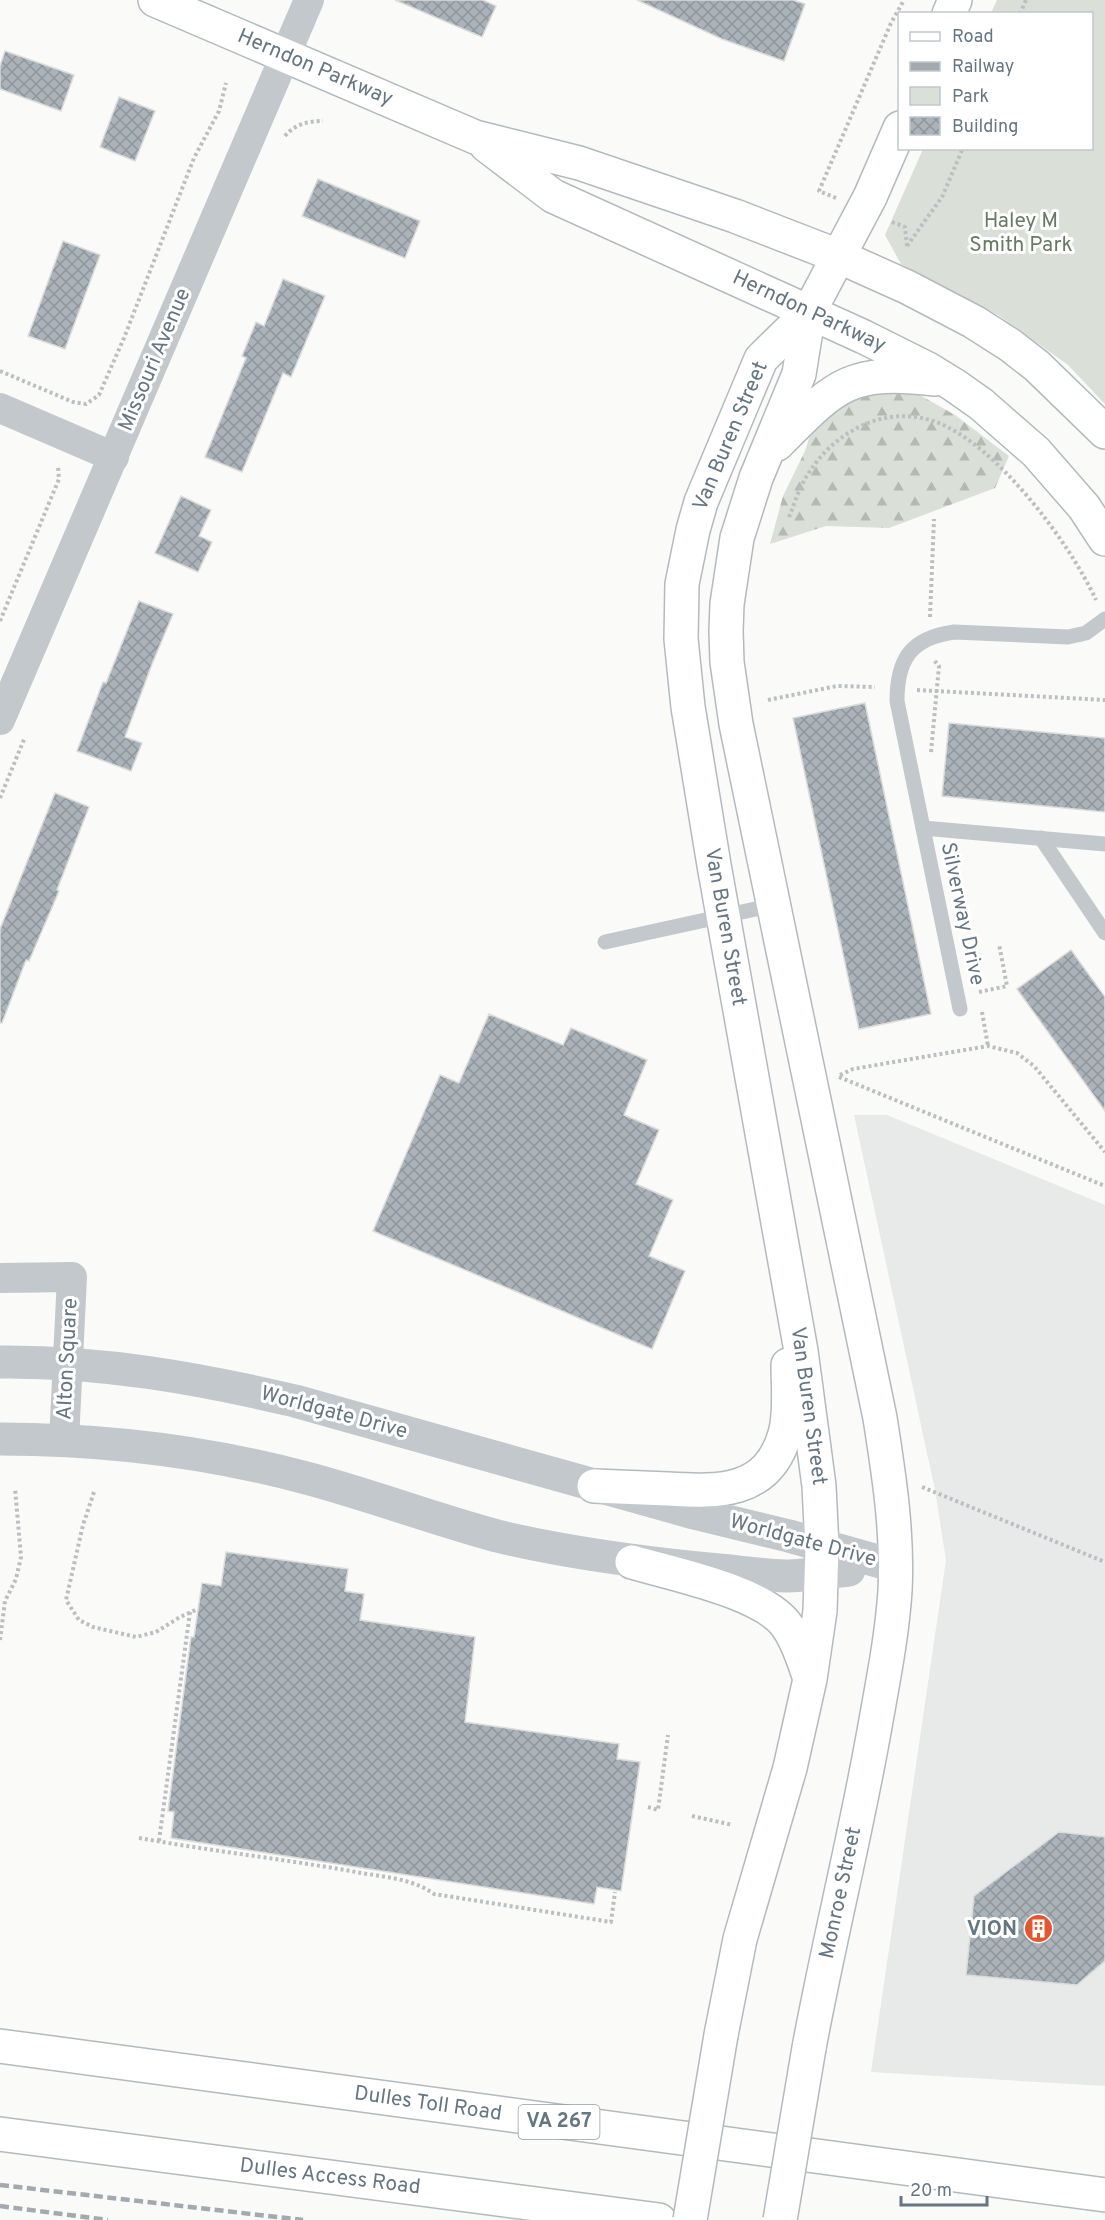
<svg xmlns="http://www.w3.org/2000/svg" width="1105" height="2220" viewBox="0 0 1105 2220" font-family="Overpass,sans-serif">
<defs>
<pattern id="forest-firs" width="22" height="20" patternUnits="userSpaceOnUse" patternTransform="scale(1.5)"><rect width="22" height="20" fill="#dadfd7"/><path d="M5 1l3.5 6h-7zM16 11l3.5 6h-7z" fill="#b4b9b4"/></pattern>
<pattern id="building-cross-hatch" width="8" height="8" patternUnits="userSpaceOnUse" patternTransform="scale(1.5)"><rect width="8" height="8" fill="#aab3b9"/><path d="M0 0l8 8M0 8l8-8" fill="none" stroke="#8e969c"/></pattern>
</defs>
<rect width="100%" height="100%" fill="#fafaf8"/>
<!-- built -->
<polygon fill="#e8e9e9" points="854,1115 887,1115 1105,1205 1105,2086 871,2072 946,1560 935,1490"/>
<!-- green -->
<polygon fill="#dadfd7" points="997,0 1105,0 1105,404 1068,365 998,315 901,264 885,235 923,149 1092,148 1092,14 991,13"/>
<!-- forest -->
<polygon fill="url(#forest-firs)" points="835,383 911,390 955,415 1009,456 995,488 889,528 826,526 770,544 783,496 805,451 815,420"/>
<!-- building -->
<g fill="url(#building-cross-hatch)" stroke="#dcdcda" stroke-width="1.5">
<polygon points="395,0 483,0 496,6 482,37"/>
<polygon points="637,0 793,0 805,4 784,61 722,39"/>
<polygon points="5,51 74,75 61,111 0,89 0,66"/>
<polygon points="119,97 155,111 135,161 100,147"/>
<polygon points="318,179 420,221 405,258 302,216"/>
<polygon points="63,241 100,255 65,349 28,336"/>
<polygon points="283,279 325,296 291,377 283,373 242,472 205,457 246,358 242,356 256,322 264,326"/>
<polygon points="181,496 211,510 199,536 212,542 198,572 155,553"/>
<polygon points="139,601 173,614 152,664 125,737 142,743 131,771 77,751 103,682 106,683"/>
<polygon points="865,703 931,1014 859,1029 793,718"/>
<polygon points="949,723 1105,738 1105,812 942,796"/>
<polygon points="55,793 89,807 57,890 59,891 29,961 26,960 2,1023 0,1023 0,929"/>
<polygon points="1071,950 1105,997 1105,1111 1017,989"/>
<polygon points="489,1014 563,1045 571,1028 647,1060 624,1115 659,1130 636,1184 673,1200 649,1256 685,1271 652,1349 373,1231 440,1075 459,1083"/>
<polygon points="226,1552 348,1569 345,1591 364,1594 360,1620 475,1637 465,1722 619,1744 617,1759 640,1762 621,1891 597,1887 594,1904 171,1838 174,1812 168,1811 191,1637 194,1637 202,1583 221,1586"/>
<polygon points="1059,1832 1105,1837 1105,1961 1077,1985 966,1975 974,1896"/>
</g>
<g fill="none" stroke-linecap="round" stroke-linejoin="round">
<defs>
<g id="secondary">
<polyline points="155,0 475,137 579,163 735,216 838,256 907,287 974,322 1010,345 1037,366 1105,432"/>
<polyline points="949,14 955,0"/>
<polyline points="486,145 553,196 864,337 928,369 954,385 981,404 1036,452 1084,507 1105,539"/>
<path d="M 809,312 L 799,374 L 756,478 L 737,538 L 727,604 L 726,631 L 727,662 L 736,724 L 880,1418 C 889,1475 898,1533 895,1591 C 892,1636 883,1681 875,1726 C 856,1834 829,1940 809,2048"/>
<path d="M 777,444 C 836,385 848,369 935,379"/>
<path d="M 594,1486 C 619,1487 644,1488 668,1489 C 718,1492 768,1494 785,1434 C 791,1414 788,1387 788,1365"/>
<path d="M 632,1562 C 672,1574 764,1592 787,1626 C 798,1641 803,1659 809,1676"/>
<polyline points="721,2035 740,1939 790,1768 810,1679 820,1611 822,1547 819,1486 801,1351 714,865 688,707 681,639 682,584 693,530 701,502 761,359 809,312 870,197 900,128"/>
</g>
<g id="motorway">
<polyline points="0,2046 1105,2195"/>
<polyline points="0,2134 659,2220"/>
</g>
</defs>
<!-- secondary casing -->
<use href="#secondary" stroke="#b3babf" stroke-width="36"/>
<!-- motorway casing -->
<use href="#motorway" stroke="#b4b9bd" stroke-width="36"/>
<!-- path -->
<g stroke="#bbbfc2" stroke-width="4" stroke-dasharray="3 3" stroke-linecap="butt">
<polyline points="1020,14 1026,0"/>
<path d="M 285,136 C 295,124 308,121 323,121"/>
<polyline points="836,198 819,191 891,23 904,0"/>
<polyline points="892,222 905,227 907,246"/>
<polyline points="907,246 942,197 963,148"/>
<polyline points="0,371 73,402 86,404 99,395 124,338 194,158 219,111 226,83"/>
<path d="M 789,517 C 795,502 800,485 810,471 C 837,430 887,404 936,422 C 996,444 1070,543 1096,600"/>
<polyline points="930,617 934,519"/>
<polyline points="0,621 59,479 58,466"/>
<polyline points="917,690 1105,700"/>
<polyline points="768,700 837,686 875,687"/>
<polyline points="931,752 939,666 934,660"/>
<polyline points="0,798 25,737"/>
<polyline points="979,992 1007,986 999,944"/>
<polyline points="982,1012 988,1046"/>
<polyline points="840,1075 853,1069 988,1046 1017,1053 1034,1066 1105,1152"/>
<polyline points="839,1077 1105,1186"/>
<polyline points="922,1487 1105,1562"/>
<polyline points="94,1492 83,1525 66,1600 79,1620 93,1627 136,1637 156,1632 180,1617 198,1609"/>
<polyline points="0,1640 5,1601 16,1579 21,1557 15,1488"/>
<polyline points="648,1807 658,1810 668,1735"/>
<polyline points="692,1816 733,1825"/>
<path d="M 139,1838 C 211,1851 284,1859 356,1872 C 382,1877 412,1878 434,1894 L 611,1922 L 615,1892"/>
<polyline points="159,1841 190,1612"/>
</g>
<!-- service -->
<g stroke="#c3c8cc" stroke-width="15">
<polyline points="923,828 1105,844"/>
<polyline points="1041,838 1105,933"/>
<polyline points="605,942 774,905"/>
<path d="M 960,1009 L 897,701 C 897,659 911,638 954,632 L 1068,637 L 1086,633 L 1105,619"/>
</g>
<!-- minor -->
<g stroke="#c3c8cc" stroke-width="30">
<polyline points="0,408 114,457"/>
<polyline points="0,720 309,0"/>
<polyline points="0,1278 72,1277 64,1441"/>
</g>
<!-- tertiary -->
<g stroke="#c3c8cc" stroke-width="33">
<path d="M 0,1362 C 101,1361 197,1378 295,1401 L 694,1513 L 789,1536 L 895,1566"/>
<path d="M 0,1439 C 104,1439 210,1452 310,1479 C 373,1496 434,1519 497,1536 C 567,1553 637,1562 708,1569 C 734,1571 760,1575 785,1576 C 806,1576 828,1572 849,1570"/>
</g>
<!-- secondary -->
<use href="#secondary" stroke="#fff" stroke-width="33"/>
<!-- motorway -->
<use href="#motorway" stroke="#fff" stroke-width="33"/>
<!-- rail -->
<g stroke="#a2aab0" stroke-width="4.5" stroke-dasharray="9 4.5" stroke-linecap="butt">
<polyline points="0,2185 303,2220"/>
<polyline points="0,2206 108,2220"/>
</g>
<defs>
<g id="secondary-bridge">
<polyline points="690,2220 721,2035"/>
<polyline points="780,2220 809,2048"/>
</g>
</defs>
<!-- secondary-bridge casing -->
<use href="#secondary-bridge" stroke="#b3babf" stroke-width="36" stroke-linecap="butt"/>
<!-- secondary-bridge -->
<use href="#secondary-bridge" stroke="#fff" stroke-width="33"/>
</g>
<!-- icons -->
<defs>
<symbol id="building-disc" viewBox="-11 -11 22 22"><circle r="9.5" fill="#e4572e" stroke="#fff"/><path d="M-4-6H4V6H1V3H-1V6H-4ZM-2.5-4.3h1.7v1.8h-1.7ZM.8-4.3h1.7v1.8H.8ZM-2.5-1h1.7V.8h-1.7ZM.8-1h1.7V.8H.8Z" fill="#fff"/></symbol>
</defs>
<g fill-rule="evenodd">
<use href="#building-disc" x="1022" y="1912" width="33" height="33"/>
</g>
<g text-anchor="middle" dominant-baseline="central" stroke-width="6" stroke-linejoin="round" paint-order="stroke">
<!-- shield labels -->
<rect fill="#fff" stroke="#939fa8" stroke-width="1.5" x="518.5" y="2105" width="81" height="34" rx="4.5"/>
<g font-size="20" font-weight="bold" fill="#657683">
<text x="559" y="2122">VA 267</text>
</g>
<!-- street labels -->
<g font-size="21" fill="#657683" stroke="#fff">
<text transform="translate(315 68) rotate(23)">Herndon Parkway</text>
<text transform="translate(809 312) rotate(25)">Herndon Parkway</text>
<text transform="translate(155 360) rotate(-67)">Missouri Avenue</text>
<text transform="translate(731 436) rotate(-67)">Van Buren Street</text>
<text transform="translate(962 914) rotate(78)">Silverway Drive</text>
<text transform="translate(725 927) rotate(80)">Van Buren Street</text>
<text transform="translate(68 1359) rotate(-87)">Alton Square</text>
<text transform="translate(808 1406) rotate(82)">Van Buren Street</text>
<text transform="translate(334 1413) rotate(15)">Worldgate Drive</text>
<text transform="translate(803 1541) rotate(15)">Worldgate Drive</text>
<text transform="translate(841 1893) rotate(-78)">Monroe Street</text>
<text transform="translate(428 2104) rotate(8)">Dulles Toll Road</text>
<text transform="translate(330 2177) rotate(7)">Dulles Access Road</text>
</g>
<!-- park labels -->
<g font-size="21" fill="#687a64" stroke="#fff">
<text x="1021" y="221">Haley M<tspan x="1021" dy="24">Smith Park</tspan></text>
</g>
<!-- poi labels -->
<g font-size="21" font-weight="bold" fill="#657683" stroke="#fff" text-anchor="end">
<text x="1017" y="1929">VION</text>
</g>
</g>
<!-- legend -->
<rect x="898" y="12" width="195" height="138" fill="#ffffff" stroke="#c1c8cd" stroke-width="1.5"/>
<rect x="910" y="32" width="30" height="9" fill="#ffffff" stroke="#c1c8cd" stroke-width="1.5"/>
<text x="952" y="42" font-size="18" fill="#657683">Road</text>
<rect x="910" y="62" width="30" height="9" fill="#a2aab0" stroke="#c1c8cd" stroke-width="1.5"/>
<text x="952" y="72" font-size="18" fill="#657683">Railway</text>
<rect x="910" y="87" width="30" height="18" fill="#dadfd7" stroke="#c1c8cd" stroke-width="1.5"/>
<text x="952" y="102" font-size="18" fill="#657683">Park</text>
<rect x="910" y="117" width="30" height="18" fill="url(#building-cross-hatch)" stroke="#c1c8cd" stroke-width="1.5"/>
<text x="952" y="132" font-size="18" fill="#657683">Building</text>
<!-- scale -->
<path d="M901 2196v9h86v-9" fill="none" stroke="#657683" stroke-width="3"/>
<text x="910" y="2196" font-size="18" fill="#657683" stroke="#ffffff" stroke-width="4.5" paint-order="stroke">20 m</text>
</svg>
